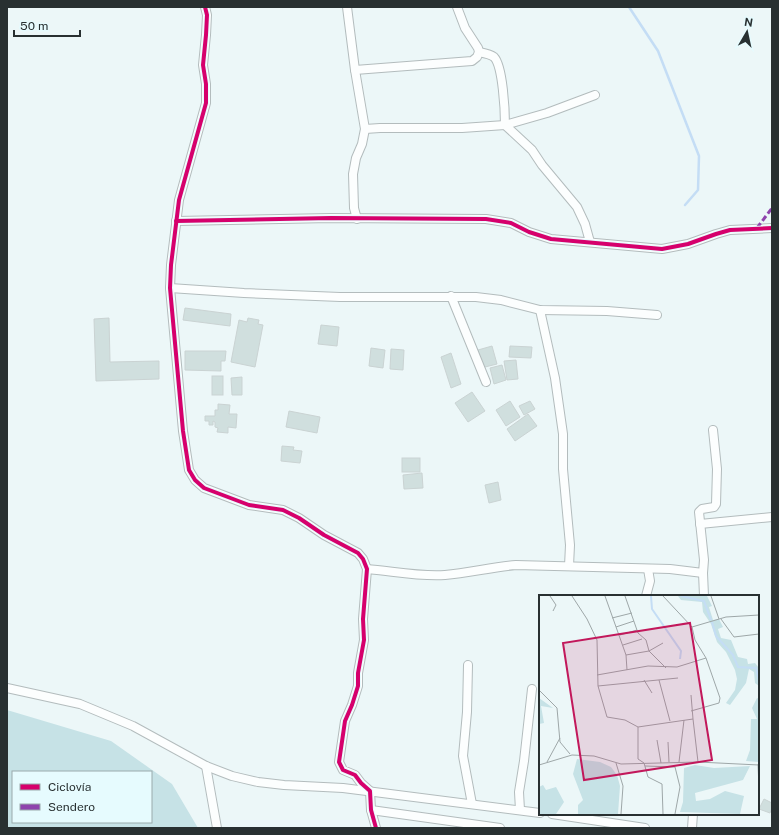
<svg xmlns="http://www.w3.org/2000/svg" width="779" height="835" viewBox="0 0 779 835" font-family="'Public Sans',sans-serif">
<rect width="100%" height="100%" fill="#ecf7f8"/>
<!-- green -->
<path fill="#c6e2e6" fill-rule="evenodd" d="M 7,710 L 111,741 L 172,784 L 198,828 L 7,828 ZM 13,772 L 151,772 L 151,822 L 13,822 Z"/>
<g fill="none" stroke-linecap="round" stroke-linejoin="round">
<!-- stream -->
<polyline stroke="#c4ddf5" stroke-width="2.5" points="629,7 658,51 699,156 698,190 685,205"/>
</g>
<!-- building -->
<g fill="#d0dfde" stroke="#cad3d3">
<polygon points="185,308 231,314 230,326 183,320"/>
<polygon points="109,318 110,362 159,361 159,379 96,381 94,319"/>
<polygon points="248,318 259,320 258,324 263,325 255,367 231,362 239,320 247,322"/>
<polygon points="321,325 339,327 337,346 318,344"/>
<polygon points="492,346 497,364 481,368 478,350"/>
<polygon points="510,346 532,347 531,358 509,357"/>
<polygon points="371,348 385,350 383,368 369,366"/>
<polygon points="391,349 404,350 403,370 390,369"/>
<polygon points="185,351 226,351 225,361 221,361 221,371 185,370"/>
<polygon points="451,353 461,384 451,388 441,357"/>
<polygon points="516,360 518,379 507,380 504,361"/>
<polygon points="502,365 506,380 494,384 490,368"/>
<rect x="212" y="376" width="11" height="19"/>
<polygon points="242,377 242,395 232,395 231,378"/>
<polygon points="472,392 485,411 468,422 455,403"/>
<polygon points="510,401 520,417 506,426 496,410"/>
<polygon points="530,401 535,409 524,415 519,406"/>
<polygon points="218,404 230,405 229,414 237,414 236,428 228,427 228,433 217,432 218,428 215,427 215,422 213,421 213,425 209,425 209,421 205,421 205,416 215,416 215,410 218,410"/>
<polygon points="289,411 320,417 317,433 286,427"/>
<polygon points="528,414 537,426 515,441 507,429"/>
<polygon points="282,446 294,447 293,450 302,451 300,463 281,461"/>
<rect x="402" y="458" width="18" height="14"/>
<polygon points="422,473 423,488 404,489 403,475"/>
<polygon points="498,482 501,500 489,503 485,485"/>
<polygon points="764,799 772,803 772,808 770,813 759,809"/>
</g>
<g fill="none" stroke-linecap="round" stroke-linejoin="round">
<defs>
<g id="street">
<polyline points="205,7 207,15 206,35 203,65 206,84 206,103 179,200 171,265 170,288 183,431 189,470 195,480 204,488 249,505 283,510 299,518 324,535 358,553 363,559 367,569 363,619 364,640 358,673 358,686 352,705 345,721 339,762 343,770 355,775 361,783 370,791 371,810 376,828"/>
<polyline points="347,7 355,70 365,129 362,144 356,158 353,174 354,208 357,219"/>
<path d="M 479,52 C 484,53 490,54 494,57 C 503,66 505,112 505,125 L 532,150 L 542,165 L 577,207 L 585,224 L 590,242"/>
<polyline points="355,70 472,61 477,57 479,52 478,48 465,28 457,7"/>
<polyline points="365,129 380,128 462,128 505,125 547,113 595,95"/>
<polyline points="176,221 331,218 486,219 511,223 529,232 551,239 662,249 688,244 716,234 730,230 772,228"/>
<polyline points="170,288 244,293 340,297 476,297 501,300 540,310 607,311 657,315"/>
<polyline points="451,296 486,382"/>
<polyline points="540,310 555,378 563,434 563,469 570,545 569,566"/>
<polyline points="700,524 772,517"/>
<path d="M 367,569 C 392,571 420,577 445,575 C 469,573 492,567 516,565 L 670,569 L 703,573 L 704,560 L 699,512 L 702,509 L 714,507 L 716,504 L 717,469 L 713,430"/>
<polyline points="703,573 704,596"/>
<polyline points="646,596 650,581 648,569"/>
<polyline points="468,665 467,712 463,756 472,804"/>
<polyline points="7,688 80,704 133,726 206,766 232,776 258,782 284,785 343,788 540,813"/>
<polyline points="206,766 217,828"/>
<polyline points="371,810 500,828"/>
<polyline points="520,810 519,792 524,761 532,689"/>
<polyline points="552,814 645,828"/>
<polyline points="692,828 693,814"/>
</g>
</defs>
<!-- street casing -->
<use href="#street" stroke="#b3bcbd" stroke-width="10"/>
<!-- street -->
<use href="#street" stroke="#fcfefe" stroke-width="8"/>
<!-- quiet -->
<polyline stroke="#8e44ad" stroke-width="3" stroke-dasharray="6 3" stroke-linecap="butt" points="757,228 772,208"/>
<defs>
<g id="cycleway">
<polyline points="205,7 207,15 206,35 203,65 206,84 206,103 179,200 171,265 170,288 183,431 189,470 195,480 204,488 249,505 283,510 299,518 324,535 358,553 363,559 367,569 363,619 364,640 358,673 358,686 352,705 345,721 339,762 343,770 355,775 361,783 370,791 371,810 376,828"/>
<polyline points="176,221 331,218 486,219 511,223 529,232 551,239 662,249 688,244 716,234 730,230 772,228"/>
</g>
</defs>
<!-- cycleway casing -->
<use href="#cycleway" stroke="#e6fbfe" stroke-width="6"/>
<!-- cycleway -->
<use href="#cycleway" stroke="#d6006c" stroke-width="4"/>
</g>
<!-- overview -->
<g transform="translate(539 595)">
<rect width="220" height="220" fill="#ecf7f8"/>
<path d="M 139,1 L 168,1 L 173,11 L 170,12 L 174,25 L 180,24 L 184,32 L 179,34 L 182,43 L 192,45 L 199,62 L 208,64 L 209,69 L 216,68 L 220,73 L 220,91 L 216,88 L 215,77 L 210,74 L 207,88 L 191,110 L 187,108 L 196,95 L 198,84 L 196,75 L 187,57 L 178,47 L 172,29 L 164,17 L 163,7 L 142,5 ZM 0,103 L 14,113 L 2,111 L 5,128 L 0,129 ZM 218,103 L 220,104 L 220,167 L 207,166 L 211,155 L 212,124 L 218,124 L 213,113 ZM 38,164 L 61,167 L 72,172 L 78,180 L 81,191 L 79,219 L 39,219 L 39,210 L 44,205 L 34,179 ZM 156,170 L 175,173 L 211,171 L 204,185 L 156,198 L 157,206 L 171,204 L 186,196 L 205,201 L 201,219 L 141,217 L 144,207 L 145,173 ZM 4,190 L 7,195 L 17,192 L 25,207 L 17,219 L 0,219 L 0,192 Z" fill="#c6e2e6"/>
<path fill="none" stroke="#c4ddf5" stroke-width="2" d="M 112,1 L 113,14 L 142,56 L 141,64M 142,1 L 165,6 L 172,25M 173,27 L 177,41 L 194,60 L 199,72 L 217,73 L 220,86"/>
<path fill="none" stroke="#9ea7a8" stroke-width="1" d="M 11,1 L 17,10 L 14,16M 33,1 L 48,24 L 58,45 L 59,91 L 68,122 L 86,125 L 99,132 L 154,124 L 152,100M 66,1 L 87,60 L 88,75M 86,1 L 99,38 L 107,45 L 110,56 L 127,73M 124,1 L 153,32 L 156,45 L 167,63 L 181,103 L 180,108 L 152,116M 172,1 L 180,24M 73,23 L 93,18M 182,24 L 195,42 L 220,39M 77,32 L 95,26M 153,32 L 187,22 L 220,20M 81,40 L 98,35M 84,50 L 103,44M 87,60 L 110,56 L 124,48M 58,80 L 109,71 L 138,72 L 167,63M 105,85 L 113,98M 120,85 L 131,126M 59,91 L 139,83M 0,95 L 18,113 L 21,147 L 31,159M 154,124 L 159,167M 99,132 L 99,164 L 105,168 L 109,182 L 123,189 L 124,219M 118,145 L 122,168M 129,147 L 130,167M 8,167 L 21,143M 140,167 L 145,125M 77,168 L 84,191 L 82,219M 219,169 L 220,193M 0,170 L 33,160 L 55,161 L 82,169 L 159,167 L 220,170M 106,171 L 136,172 L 141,192 L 136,219"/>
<path fill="#c2185b" fill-opacity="0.15" stroke="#c2185b" stroke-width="2" d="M 151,28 L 173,165 L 45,185 L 24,48 Z"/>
<rect width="220" height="220" fill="none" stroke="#283031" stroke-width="2"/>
</g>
<!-- border -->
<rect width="779" height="835" fill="none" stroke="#283031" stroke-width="16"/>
<!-- legend -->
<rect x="12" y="771" width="140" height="52" fill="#e6fbfe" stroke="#9aaaac"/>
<rect x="20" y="784" width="20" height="6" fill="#d6006c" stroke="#9aaaac"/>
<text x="48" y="791" font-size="12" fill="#283031">Ciclovía</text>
<rect x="20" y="804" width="20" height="6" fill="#8e44ad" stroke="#9aaaac"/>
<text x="48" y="811" font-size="12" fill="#283031">Sendero</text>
<!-- north arrow -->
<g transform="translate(747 32) rotate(9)" stroke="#e6fbfe" stroke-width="3" paint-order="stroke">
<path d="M0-3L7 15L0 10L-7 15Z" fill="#283031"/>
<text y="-6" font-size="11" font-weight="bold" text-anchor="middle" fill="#283031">N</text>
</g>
<!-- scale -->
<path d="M14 30v6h66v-6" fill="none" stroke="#283031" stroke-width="2"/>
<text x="20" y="30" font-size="12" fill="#283031" stroke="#e6fbfe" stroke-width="3" paint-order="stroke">50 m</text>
</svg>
